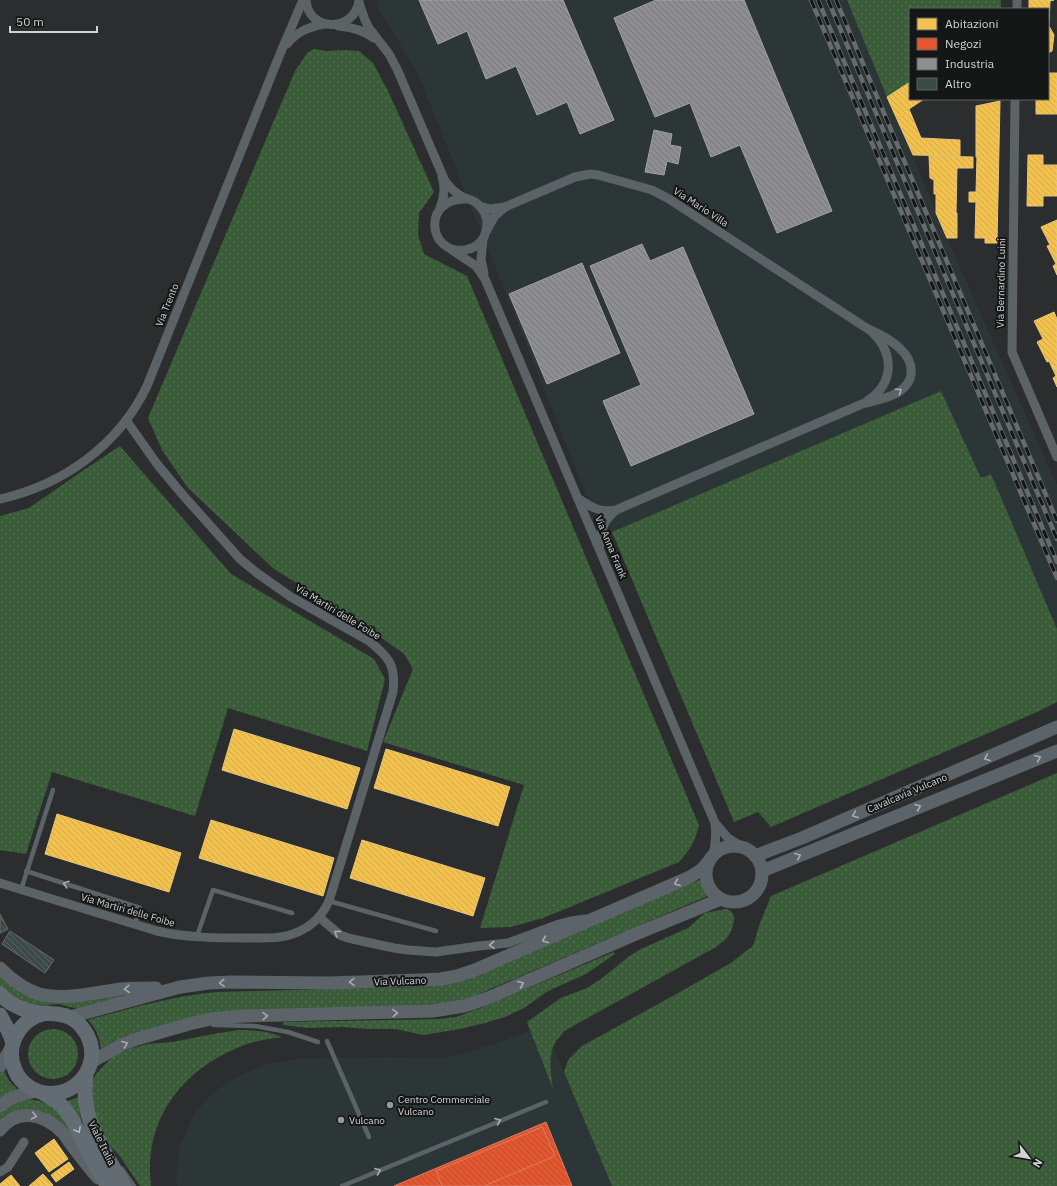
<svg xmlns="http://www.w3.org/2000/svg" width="1057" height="1186" viewBox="0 0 1057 1186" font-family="'IBM Plex Sans',sans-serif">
<defs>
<pattern id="grass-dots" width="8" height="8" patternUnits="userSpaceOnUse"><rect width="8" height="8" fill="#3a5c38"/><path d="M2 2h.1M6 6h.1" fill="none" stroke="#557254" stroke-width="1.8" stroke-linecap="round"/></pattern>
<pattern id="homes-back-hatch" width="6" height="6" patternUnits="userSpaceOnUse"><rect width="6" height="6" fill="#f2c14e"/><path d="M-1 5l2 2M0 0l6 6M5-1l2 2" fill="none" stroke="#cea74b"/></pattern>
<pattern id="shops-back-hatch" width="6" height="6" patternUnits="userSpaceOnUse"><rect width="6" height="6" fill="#e4572e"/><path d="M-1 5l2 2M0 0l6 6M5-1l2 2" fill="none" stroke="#b25033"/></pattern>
<pattern id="industry-back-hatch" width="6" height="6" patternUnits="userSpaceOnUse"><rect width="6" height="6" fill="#8d8d92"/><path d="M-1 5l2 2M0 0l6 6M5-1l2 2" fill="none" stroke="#767679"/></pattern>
<pattern id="building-back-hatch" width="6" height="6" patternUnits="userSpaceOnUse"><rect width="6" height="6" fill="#3b4a47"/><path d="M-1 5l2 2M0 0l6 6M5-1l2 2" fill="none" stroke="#566361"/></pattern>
</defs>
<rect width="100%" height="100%" fill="#2c2d2e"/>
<!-- built -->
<g fill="#2c3637">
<polygon points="376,0 847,0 947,238 1057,485 1057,629 991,474 981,478 941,391 612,532 587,497 419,76 379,9"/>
<polygon points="544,1025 612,1186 177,1186 176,1178 179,1148 193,1116 212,1093 237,1077 264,1065 296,1059 387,1057 443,1058 492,1045"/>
</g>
<!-- grass -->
<g fill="url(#grass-dots)">
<polygon points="847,0 1001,0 1001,9 910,9 910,82 887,97"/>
<path d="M 314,49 L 326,51 L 345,50 L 359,51 L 373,63 L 388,91 L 434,192 L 419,213 L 418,235 L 424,254 L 467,276 L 699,825 C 694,844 691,848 679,862 L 543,918 L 511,927 L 480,928 L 524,785 L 383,742 L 413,669 L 404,654 L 361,623 L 274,569 L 188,488 L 162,450 L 148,418 L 295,71 L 307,53 Z"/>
<polygon points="941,391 981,478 991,474 1057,629 1057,702 1037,712 771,827 758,812 734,822 612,532"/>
<polygon points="120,446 231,574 374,659 385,679 367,751 228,708 195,816 52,772 26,854 0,850 0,516 29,508 78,474"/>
<polygon points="1057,773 1057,1186 612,1186 564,1072 568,1060 582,1046 680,992 729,964 753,946 760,923 771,896"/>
<path d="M 702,879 L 704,886 L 710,895 L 474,996 L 456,1002 L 438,1005 L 187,1018 L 124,1037 L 114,1041 L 101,1049 C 99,1036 97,1030 88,1020 C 131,1008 172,996 217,992 L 418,987 L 437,985 L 616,915 Z"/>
<path d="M 725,909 C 740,910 733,930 727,938 C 724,941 720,944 716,947 L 564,1031 C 562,1035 558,1038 556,1041 C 547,1056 551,1074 553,1089 L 527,1022 L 561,998 L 587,988 L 601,979 L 628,957 L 641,949 L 688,928 L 705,913 Z"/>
<polygon points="614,952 615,954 586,974 548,991 524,1008 505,1017 485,1023 460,1029 423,1035 396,1029 368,1029 342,1027 308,1028 283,1025 283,1022 439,1019 456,1017 483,1007"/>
<polygon points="0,975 18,988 120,994 122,998 78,1009 58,1004 40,1006 30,1005 16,1000 0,987"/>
<circle cx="53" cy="1054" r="25"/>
<path d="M 239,1030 C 254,1030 267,1031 282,1037 C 266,1039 249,1042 235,1049 C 178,1073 143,1124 151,1186 L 140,1186 L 119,1155 L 107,1143 L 93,1114 L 92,1083 L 96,1074 L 111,1058 L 121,1052 L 132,1048 L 148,1044 L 172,1042 L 219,1033 Z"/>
<path d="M 4,1067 C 6,1079 10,1083 20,1091 L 0,1100 L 0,1073 Z"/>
<polygon points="79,1097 80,1111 81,1120 79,1120 64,1102"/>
<path d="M 28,1099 C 65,1103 70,1126 85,1155 L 53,1118 L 0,1121 L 0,1111 L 8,1105 Z"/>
</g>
<!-- homes -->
<g fill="url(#homes-back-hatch)" stroke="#e8c676">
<polygon points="1029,0 1054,0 1050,1 1049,26 1054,35 1052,51 1048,53 1048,9 1029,9"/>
<polygon points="1048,73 1057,73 1057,114 1036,114 1036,99 1048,99"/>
<polygon points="910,82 910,99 924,99 909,109 921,138 960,140 960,156 913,155 887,97"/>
<polygon points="1000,101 997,243 985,243 985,238 975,238 976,202 969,202 969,192 976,192 977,157 976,157 976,106"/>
<polygon points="1028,155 1043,155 1043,165 1057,165 1057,196 1043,196 1043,206 1027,206"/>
<polygon points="929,156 973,157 973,168 957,168 956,213 957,213 957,238 947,238 936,213 936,194 934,194 934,180 930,178"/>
<polygon points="1057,220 1057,275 1053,266 1056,264 1047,246 1050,245 1041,227"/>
<polygon points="1054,312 1057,319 1057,387 1053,378 1056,376 1049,361 1047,362 1037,342 1043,339 1034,321"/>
<polygon points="234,729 360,768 347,809 222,770"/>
<polygon points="386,749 510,787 498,826 374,788"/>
<polygon points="57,814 181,853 169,892 45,854"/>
<polygon points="211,820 334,858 323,896 199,858"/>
<polygon points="362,840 485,878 473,916 350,878"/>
<polygon points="54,1139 68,1159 49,1172 35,1153"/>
<polygon points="69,1162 74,1169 56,1182 51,1175"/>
<polygon points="43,1174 53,1185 52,1186 29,1186"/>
<polygon points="11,1175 20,1186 0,1186 0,1184"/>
</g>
<!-- shops -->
<g fill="url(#shops-back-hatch)" stroke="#de7c60">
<polygon points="546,1122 572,1186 394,1186"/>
<polygon points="542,1127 555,1156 484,1186 442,1186 436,1171"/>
</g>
<!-- industry -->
<g fill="url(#industry-back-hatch)" stroke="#a1a2a6">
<polygon points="419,0 563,0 614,120 580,134 567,102 537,115 516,66 486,79 467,31 438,44"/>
<polygon points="656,0 744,0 832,211 777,233 740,145 711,157 690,103 655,117 614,18"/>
<polygon points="654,130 672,134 670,145 681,147 678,164 667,161 664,175 645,172"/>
<polygon points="642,244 650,261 683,247 754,414 631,466 603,401 641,385 590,266"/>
<polygon points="582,263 620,353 547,384 509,294"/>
</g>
<!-- building -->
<g fill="url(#building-back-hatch)" stroke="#6a6b6b">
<polygon points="0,914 8,929 0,933"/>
<polygon points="10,931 54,960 45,973 2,944"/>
</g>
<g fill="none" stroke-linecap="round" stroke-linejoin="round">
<!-- lane -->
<g stroke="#5c6367" stroke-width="4.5">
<polyline points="26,871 140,908 135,924"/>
<polyline points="21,890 53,790"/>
<polyline points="329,901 436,931"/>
<polyline points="197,936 213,890 292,913"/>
<polyline points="213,1025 255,1026 288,1032 318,1042"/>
<polyline points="327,1041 369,1137"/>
<polyline points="122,1169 134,1186"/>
<polyline points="342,1186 546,1102"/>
</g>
<!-- street -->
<g stroke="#5c6367" stroke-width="9">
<path d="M 306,0 C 308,32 354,33 359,1"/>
<path d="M 359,3 L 365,20 L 369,28 L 389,54 L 397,69 L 445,181 C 449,186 453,191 458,194 C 463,198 470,199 475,202 C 487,210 490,224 484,237 C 480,244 473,249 465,250 C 428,255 421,198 466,199"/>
<polyline points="1017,9 1017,0"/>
<path d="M 338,26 C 351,27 363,30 374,38"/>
<path d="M 287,44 C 297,32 308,27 324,24"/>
<polyline points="1015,99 1012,352 1057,457"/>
<path d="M 481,207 L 490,209 L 505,207 L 575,177 L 590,174 L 598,175 L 652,190 L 669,199 L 868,329 C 887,337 918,354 910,379 C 907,386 901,391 895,394 C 885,399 873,401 862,404 L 616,510 C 601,513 590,507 579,499"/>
<path d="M 440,208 C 444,198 446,188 442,177"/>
<polyline points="487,230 494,217 505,207"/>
<polyline points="483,239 481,259 484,274"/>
<polyline points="452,250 476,266 485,279 715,823 728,838 744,848"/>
<path d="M 867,401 C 894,384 895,354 872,332"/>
<path d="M 0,499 C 63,485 119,445 147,386 L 280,54 L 303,0"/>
<path d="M 600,545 C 600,530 604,520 616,510"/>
<path d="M 713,856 C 715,845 717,835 715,824"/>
<path d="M 0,883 L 157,931 C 187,938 218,938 249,938 C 261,938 274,939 286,936 C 306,931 321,919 329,901 L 393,692 C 396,665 389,657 369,641 L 291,597 L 257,573 L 240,559 L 182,494 L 157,464 L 126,420"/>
<polyline points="319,917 340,935 348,938 394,948 408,950 436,952 479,946 508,943 559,924 571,921 585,919"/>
<polyline points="0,1172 8,1167 24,1142"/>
</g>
<!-- secondary -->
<g stroke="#5c646a" stroke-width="13">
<circle cx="734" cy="874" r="28"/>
<polyline points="755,856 802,838 1057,727"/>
<polyline points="762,871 1057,751"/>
<path d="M 0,968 C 11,979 24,989 39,994 C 66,1001 95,992 122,989 C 133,988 145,988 156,988"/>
<polyline points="70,1017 180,987 209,983 232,982 328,983 421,980 441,979 457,976 475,970 690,877 701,870 709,861"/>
<polyline points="91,1062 121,1045 137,1039 189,1024 211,1019 244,1016 433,1011 464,1006 488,998 638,933 721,899"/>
<polyline points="0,1066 12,1047"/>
<path d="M 0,1106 C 9,1097 23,1094 36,1091"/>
<path d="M 0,1130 C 17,1107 44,1114 62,1132 C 66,1136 69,1142 73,1147 C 81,1157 89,1168 98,1178"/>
</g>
<!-- primary -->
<g stroke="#636c72" stroke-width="15">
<path d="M 0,994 C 9,1004 24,1011 38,1013 C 56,1014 72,1012 84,1030 C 109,1065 69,1109 31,1088 C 24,1084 18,1078 15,1070 C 11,1061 10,1050 14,1040 C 20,1025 31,1016 47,1013"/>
<polyline points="0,1015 8,1030 13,1042"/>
<path d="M 86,1075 C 85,1086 84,1097 87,1109 C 91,1132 112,1165 124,1186"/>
<polyline points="43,1093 58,1102 65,1109 73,1121 97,1168 108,1186"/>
</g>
<defs>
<g id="rail">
<polyline points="811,0 1057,578"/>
<polyline points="818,0 1057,562"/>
<polyline points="828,0 1057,539"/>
<polyline points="836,0 1057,521"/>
</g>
</defs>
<!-- rail casing -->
<use href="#rail" stroke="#686b6e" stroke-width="4.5"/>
<!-- rail -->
<use href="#rail" stroke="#151616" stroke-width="3" stroke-dasharray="9" stroke-linecap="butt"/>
</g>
<!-- one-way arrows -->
<defs><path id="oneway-chevron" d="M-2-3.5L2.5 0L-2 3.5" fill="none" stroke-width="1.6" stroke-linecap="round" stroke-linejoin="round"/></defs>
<g stroke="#a8acad">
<use href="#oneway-chevron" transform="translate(899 391) rotate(-35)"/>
<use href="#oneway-chevron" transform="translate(66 884) rotate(-162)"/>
<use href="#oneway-chevron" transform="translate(337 933) rotate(-146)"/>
<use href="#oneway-chevron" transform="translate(492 945) rotate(177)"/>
<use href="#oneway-chevron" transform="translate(498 1121) rotate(-22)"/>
<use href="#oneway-chevron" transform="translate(378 1171) rotate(-22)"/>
</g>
<g stroke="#a8acae">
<use href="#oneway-chevron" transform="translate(987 758) rotate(157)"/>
<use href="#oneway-chevron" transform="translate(1038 758) rotate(-22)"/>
<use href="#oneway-chevron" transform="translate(918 807) rotate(-22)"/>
<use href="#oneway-chevron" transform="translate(855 815) rotate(157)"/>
<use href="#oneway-chevron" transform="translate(798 856) rotate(-23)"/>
<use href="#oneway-chevron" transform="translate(677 883) rotate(157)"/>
<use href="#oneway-chevron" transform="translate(545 940) rotate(157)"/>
<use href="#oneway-chevron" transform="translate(352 982) rotate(179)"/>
<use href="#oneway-chevron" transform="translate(222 983) rotate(176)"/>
<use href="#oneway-chevron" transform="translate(521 984) rotate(-23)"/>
<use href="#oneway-chevron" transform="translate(127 989) rotate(177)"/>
<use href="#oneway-chevron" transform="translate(395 1013) rotate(-2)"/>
<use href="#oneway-chevron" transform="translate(265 1016) rotate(-1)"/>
<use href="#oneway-chevron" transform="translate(125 1044) rotate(-21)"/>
<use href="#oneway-chevron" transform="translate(34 1116) rotate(13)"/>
</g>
<use stroke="#b6b9bb" href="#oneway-chevron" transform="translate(78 1130) rotate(62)"/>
<!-- markers -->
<g fill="#979999" stroke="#151616" stroke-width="1.5">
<circle cx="390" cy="1105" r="4"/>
<circle cx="341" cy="1120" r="4"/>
</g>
<g text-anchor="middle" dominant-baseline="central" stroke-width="4" stroke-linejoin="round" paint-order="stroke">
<!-- street labels -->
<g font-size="10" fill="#d1d3d3" stroke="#151616">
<text transform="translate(701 207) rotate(33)">Via Mario Villa</text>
<text transform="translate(1001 283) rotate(-89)">Via Bernardino Luini</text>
<text transform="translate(167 305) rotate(-68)">Via Trento</text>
<text transform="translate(611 547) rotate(67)">Via Anna Frank</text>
<text transform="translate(338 612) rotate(31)">Via Martiri delle Foibe</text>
<text transform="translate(907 793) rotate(-23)">Cavalcavia Vulcano</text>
<text transform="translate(128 910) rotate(16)">Via Martiri delle Foibe</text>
<text transform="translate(400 981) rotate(-2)">Via Vulcano</text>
<text transform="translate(102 1143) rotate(64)">Viale Italia</text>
</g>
<!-- poi labels -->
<g font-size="10" fill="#d1d3d3" stroke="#151616" text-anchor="start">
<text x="398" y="1099">Centro Commerciale<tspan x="398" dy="12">Vulcano</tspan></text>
<text x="349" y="1120">Vulcano</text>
</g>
</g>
<!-- legend -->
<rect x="909" y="8" width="140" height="92" fill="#151616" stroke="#606262"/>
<rect x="917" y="18" width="20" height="12" fill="#f2c14e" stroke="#606262"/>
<text x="945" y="28" font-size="12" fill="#d1d3d3">Abitazioni</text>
<rect x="917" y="38" width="20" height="12" fill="#e4572e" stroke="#606262"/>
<text x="945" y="48" font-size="12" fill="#d1d3d3">Negozi</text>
<rect x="917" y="58" width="20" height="12" fill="#8d8d92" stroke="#606262"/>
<text x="945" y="68" font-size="12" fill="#d1d3d3">Industria</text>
<rect x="917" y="78" width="20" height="12" fill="#3b4a47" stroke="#606262"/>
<text x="945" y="88" font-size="12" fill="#d1d3d3">Altro</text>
<!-- north arrow -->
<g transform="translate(1029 1158) rotate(121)" stroke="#151616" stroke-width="3" paint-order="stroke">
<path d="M0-3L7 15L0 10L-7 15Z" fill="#d1d3d3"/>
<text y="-6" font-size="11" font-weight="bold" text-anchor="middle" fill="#d1d3d3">N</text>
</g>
<!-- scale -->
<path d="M10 26v6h87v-6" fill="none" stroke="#d1d3d3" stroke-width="2"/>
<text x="16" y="26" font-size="12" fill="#d1d3d3" stroke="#151616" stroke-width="3" paint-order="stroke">50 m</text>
</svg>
